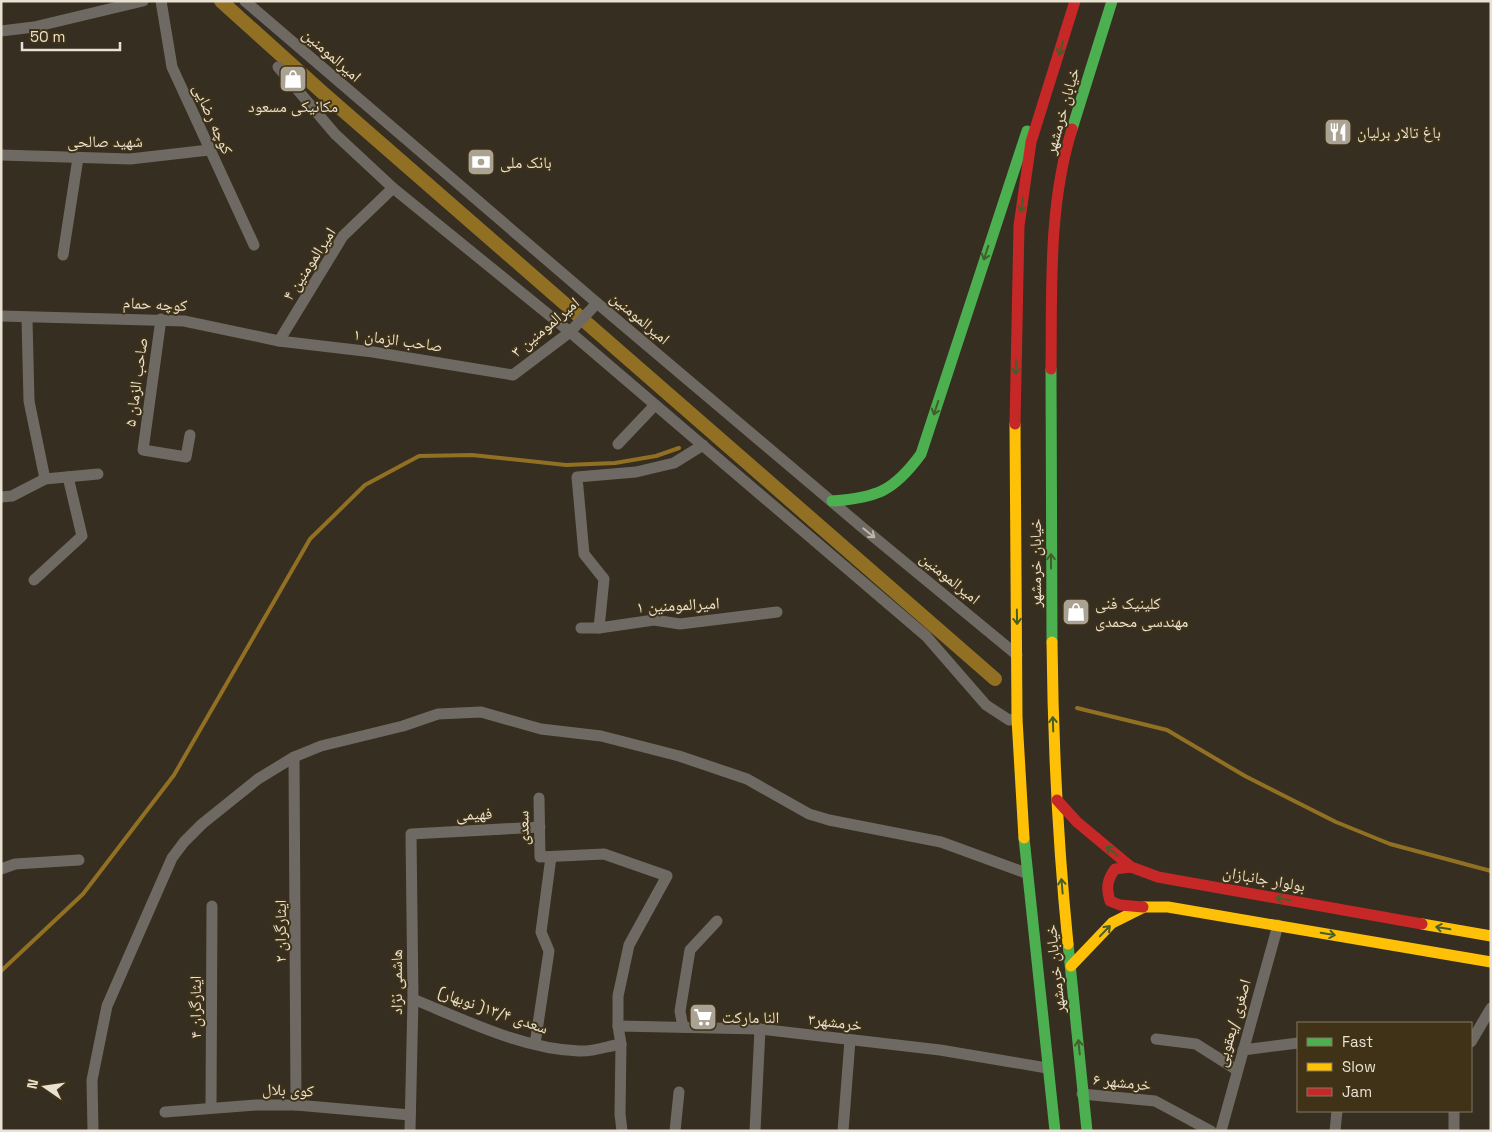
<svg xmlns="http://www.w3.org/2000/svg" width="1492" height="1132" viewBox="0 0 1492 1132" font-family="'Space Grotesk','Noto Naskh Arabic',sans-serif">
<rect width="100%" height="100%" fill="#362e20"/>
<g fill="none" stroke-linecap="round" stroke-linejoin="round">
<!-- stream -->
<g stroke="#927023" stroke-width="4">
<polyline points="1077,708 1167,730 1245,776 1336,822 1390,844 1491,871"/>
<polyline points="1,971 83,894 174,775 310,539 365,485 419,456 472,455 566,465 615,463 656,456 679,448"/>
</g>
<!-- canal -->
<polyline stroke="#927023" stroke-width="14" points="221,1 323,93 995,679"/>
<!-- street -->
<g stroke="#6e6a63" stroke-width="11">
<polyline points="161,1 172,67 254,245"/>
<polyline points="245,1 597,303 863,528 1017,655"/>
<polyline points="1,31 34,27 143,1"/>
<polyline points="278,67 335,134 393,188 570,332 926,636 986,705 1009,720 1017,719"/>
<polyline points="1,155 130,159 209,150"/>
<polyline points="63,255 78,158"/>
<polyline points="1,316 184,321 279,341 373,352 513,375 570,332 597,303"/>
<polyline points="27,319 29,401 45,479"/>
<polyline points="161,319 143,450 186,457 190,435"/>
<polyline points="279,341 343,236 393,188"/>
<polyline points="618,444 655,405"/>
<polyline points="1,497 12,496 45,479 98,474"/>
<polyline points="34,580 82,536 68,477"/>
<polyline points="581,628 599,628 654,620 680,624 777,612"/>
<polyline points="599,628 604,579 584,554 577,477 636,472 674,463 703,445"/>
<polyline points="294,757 296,1105"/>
<polyline points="539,798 540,857 604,854 667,876 629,945 618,996 618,1026 621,1044 620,1114 622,1131"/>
<polyline points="1,869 15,864 79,860"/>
<path d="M 413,999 C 465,1020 522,1049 579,1051 C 593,1052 608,1046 621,1044"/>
<polyline points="618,1026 760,1029 940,1050 1047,1068"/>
<polyline points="683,1027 680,1011 690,950 717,921"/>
<polyline points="1156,1039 1196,1044 1237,1070"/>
<polyline points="1471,1042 1491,1008"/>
<polyline points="535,1044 549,951 541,932 551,857"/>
<polyline points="1243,1050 1298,1043"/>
<polyline points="1082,1094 1155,1101 1211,1131"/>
<polyline points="211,1108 212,906"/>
<polyline points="1454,1111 1454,1131"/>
<polyline points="165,1112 256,1105 296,1105 410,1115"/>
<polyline points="93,1131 92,1080 107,1006 172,858 184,842 202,824 258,779 294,757 321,746 403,726 438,714 481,712 541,729 601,736 679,756 747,779 809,814 829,820 941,842 1026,873"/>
<polyline points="410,1131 413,999 411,834 540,827"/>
<polyline points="675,1131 679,1092"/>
<polyline points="755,1131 760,1029"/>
<polyline points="843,1131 850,1040"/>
<polyline points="1221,1131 1278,925"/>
<polyline points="1335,1131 1337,1111"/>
</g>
<!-- fast -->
<g stroke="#4caf50" stroke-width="11">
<polyline points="1072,129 1112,1"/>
<polyline points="1051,369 1052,642"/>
<path d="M 832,501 C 877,498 894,491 921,454 L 1027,131"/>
<polyline points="1024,838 1055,1131"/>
<polyline points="1068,944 1087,1131"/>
</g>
<!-- slow -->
<g stroke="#ffc107" stroke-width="11">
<polyline points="1015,424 1017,719 1024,838"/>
<path d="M 1052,642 C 1053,743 1058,844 1068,944"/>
<polyline points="1422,924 1491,936"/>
<polyline points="1071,966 1112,923 1144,907 1168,907 1491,962"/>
</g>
<!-- jam -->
<g stroke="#c62828" stroke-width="11">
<path d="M 1051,369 C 1052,289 1048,206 1072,129"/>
<polyline points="1015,424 1019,226 1031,142 1075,1"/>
<polyline points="1057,800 1077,822 1131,867 1158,877 1422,924"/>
<path d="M 1131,867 L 1115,869 C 1107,880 1106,888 1110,901 L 1120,905 L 1143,907"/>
</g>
</g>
<!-- one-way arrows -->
<defs><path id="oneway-shaft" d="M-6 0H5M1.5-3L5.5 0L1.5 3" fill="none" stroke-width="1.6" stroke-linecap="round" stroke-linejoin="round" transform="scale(1.25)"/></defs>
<g stroke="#445e2b">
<use href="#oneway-shaft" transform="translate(1061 48) rotate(107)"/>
<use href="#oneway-shaft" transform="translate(1022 205) rotate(98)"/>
<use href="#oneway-shaft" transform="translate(986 253) rotate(108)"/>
<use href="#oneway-shaft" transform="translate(1016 367) rotate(91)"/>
<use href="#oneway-shaft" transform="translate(936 408) rotate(108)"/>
<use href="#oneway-shaft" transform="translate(1051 561) rotate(-90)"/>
<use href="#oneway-shaft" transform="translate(1017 617) rotate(89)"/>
<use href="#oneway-shaft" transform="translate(1053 724) rotate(-92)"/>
<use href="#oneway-shaft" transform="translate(1112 851) rotate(-141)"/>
<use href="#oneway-shaft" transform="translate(1062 886) rotate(-95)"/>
<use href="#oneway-shaft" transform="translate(1283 899) rotate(-170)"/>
<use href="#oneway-shaft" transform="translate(1443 928) rotate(-170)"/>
<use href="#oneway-shaft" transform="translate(1105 931) rotate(-46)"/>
<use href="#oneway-shaft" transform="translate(1328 934) rotate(10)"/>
<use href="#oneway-shaft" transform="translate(1079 1047) rotate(-96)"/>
</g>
<use stroke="#beb7aa" href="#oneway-shaft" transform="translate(869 533) rotate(39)"/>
<!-- icons -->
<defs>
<symbol id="shop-square" viewBox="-11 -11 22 22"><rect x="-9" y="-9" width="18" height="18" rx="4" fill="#aaa293" stroke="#3f3217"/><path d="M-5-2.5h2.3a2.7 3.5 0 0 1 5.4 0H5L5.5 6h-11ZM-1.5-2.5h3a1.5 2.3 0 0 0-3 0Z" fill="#fff"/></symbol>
<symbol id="restaurant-square" viewBox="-11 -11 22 22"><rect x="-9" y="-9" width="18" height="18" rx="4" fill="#aaa293" stroke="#3f3217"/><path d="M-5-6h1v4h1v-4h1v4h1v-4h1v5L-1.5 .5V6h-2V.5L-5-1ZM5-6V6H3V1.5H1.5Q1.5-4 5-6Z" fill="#fff"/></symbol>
<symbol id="bank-square" viewBox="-11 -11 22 22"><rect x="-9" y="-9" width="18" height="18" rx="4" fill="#aaa293" stroke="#3f3217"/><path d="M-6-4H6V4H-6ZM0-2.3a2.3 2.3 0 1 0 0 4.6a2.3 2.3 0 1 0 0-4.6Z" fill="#fff"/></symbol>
<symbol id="supermarket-square" viewBox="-11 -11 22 22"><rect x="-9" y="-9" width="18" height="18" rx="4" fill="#aaa293" stroke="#3f3217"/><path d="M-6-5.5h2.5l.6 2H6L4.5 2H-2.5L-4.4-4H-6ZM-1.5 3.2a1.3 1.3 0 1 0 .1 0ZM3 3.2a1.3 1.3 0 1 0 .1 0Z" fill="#fff"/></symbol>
</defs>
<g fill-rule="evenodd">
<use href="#shop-square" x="277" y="63" width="32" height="32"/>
<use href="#restaurant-square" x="1322" y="116" width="32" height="32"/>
<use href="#bank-square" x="465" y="146" width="32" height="32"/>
<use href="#shop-square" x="1060" y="596" width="32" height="32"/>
<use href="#supermarket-square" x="687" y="1001" width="32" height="32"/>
</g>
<g text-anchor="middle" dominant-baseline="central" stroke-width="4" stroke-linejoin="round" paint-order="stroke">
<!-- street labels -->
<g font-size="16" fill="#e9e1d1" stroke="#3f3217">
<text transform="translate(332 55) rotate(41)">امیرالمومنین</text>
<text transform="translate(1062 111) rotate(-74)">خیابان خرمشهر</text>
<text transform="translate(213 119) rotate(66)">کوچه رضایی</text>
<text x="105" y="141">شهید صالحی</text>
<text transform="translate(309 264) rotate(-57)">امیرالمومنین ۴</text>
<text transform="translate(155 304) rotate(3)">کوچه حمام</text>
<text transform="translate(640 318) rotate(40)">امیرالمومنین</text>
<text transform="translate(545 327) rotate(-40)">امیرالمومنین ۳</text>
<text transform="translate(398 340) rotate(8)">صاحب الزمان ۱</text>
<text transform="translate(136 382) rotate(-82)">صاحب الزمان ۵</text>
<text transform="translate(1035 563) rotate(-90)">خیابان خرمشهر</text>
<text transform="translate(950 578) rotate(39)">امیرالمومنین</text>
<text transform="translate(678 605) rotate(-3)">امیرالمومنین ۱</text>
<text transform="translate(474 814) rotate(-3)">فهیمی</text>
<text transform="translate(523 828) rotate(-91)">سعدی</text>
<text transform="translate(1264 879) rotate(10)">بولوار جانبازان</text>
<text transform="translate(280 931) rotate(-90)">ایثارگران ۲</text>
<text transform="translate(1055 969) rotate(-96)">خیابان خرمشهر</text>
<text transform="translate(396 982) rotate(-90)">هاشمی نژاد</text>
<text transform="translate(195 1007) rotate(-90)">ایثارگران ۴</text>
<text transform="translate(493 1010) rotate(19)">سعدی ۱۳/۴( نوبهار)</text>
<text transform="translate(835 1022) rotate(7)">خرمشهر۳</text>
<text transform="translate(1233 1023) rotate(-74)">اصغری /یعقوبی</text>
<text transform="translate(1122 1082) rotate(6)">خرمشهر ۶</text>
<text transform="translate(288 1090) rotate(2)">کوی بلال</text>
</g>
<!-- poi labels -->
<g font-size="16" fill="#e9e1d1" stroke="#3f3217" text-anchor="start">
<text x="293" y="106" text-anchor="middle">مکانیکی مسعود</text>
<text x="1357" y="132">باغ تالار برلیان</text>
<text x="500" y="162">بانک ملی</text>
<text x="1095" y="603">کلینیک فنی<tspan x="1095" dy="18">مهندسی محمدی</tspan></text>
<text x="722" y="1017">النا مارکت</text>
</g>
</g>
<!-- border -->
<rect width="1492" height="1132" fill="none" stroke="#e9e1d1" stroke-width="5"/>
<!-- legend -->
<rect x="1297" y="1022" width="175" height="90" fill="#3f3217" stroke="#837861"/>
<rect x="1307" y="1038" width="25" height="8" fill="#4caf50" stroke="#837861"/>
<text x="1342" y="1047" font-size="15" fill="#e9e1d1">Fast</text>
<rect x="1307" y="1063" width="25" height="8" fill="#ffc107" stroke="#837861"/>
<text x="1342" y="1072" font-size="15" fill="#e9e1d1">Slow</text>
<rect x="1307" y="1088" width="25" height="8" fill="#c62828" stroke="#837861"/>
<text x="1342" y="1097" font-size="15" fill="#e9e1d1">Jam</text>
<!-- north arrow -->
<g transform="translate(45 1087) rotate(283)" stroke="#3f3217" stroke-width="4" paint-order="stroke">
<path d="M0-4L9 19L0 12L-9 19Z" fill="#e9e1d1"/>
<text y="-8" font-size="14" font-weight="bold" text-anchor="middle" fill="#e9e1d1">N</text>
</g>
<!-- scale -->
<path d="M22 42v8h98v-8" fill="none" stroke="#e9e1d1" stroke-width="2.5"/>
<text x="30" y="42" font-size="15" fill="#e9e1d1" stroke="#3f3217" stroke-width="4" paint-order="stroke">50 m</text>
</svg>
